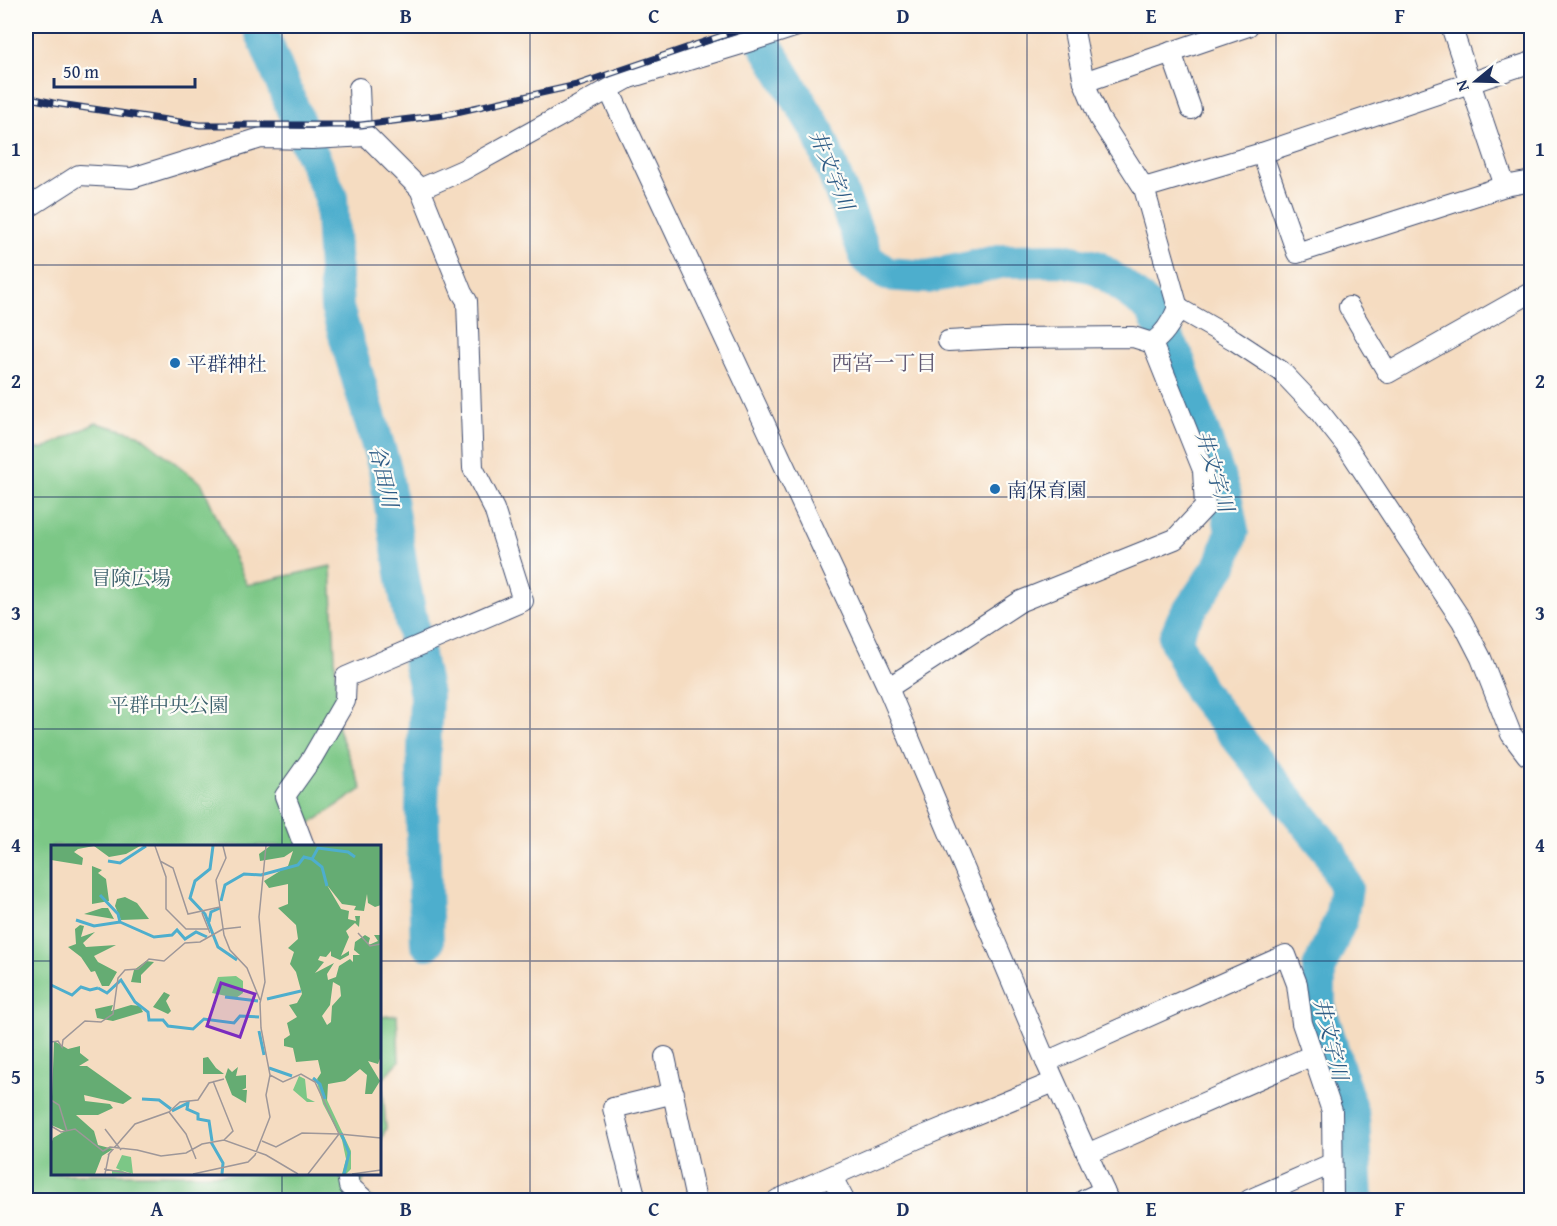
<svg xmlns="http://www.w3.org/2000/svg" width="1557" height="1226" viewBox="0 0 1557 1226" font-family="'Gentium Book Plus','Noto Serif JP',serif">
<rect width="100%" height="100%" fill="#fdfcf7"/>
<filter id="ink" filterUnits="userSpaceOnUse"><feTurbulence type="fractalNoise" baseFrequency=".0167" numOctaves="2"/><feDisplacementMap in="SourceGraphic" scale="12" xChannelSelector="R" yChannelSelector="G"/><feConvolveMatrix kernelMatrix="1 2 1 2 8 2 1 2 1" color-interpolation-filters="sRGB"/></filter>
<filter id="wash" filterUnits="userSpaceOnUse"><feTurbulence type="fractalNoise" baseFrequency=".008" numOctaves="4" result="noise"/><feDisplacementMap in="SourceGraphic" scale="24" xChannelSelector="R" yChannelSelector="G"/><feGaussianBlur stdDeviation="1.35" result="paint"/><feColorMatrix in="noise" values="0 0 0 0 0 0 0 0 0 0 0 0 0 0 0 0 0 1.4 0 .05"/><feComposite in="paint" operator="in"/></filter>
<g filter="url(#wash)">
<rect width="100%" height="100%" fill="#f5dcc1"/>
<!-- green -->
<g fill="#7cc786" stroke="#4c7b72" stroke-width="1.5">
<polygon points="96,423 138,434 202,484 247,585 331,566 338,729 362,789 305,827 313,846 52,846 52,1174 366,1174 360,1189 375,1200 26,1200 26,448 43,449"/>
<polygon points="397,1015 399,1061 382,1080 386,1128 380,1143 380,1017"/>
</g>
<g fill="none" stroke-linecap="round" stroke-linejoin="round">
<!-- river -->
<g stroke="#4eaecd" stroke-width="34">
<polyline points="259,26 305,139 331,197 337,308 385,469 404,585 426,695 422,809 427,943"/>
<polyline points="754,26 818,132 867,259 887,274 927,277 1004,261 1062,260 1096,267 1119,283 1151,309 1177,357 1225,496 1232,531 1222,563 1183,620 1175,639 1199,690 1330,852 1346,888 1341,919 1319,968 1319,1006 1353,1118 1357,1200"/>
</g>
</g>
</g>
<g filter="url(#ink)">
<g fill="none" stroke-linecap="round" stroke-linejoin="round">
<defs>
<g id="minor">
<polyline points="1451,26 1505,186"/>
<polyline points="1171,52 1191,109"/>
<polyline points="1084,82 1248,26"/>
<polyline points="359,88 361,135"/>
<polyline points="609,90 888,688 1046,1062 1108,1200"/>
<polyline points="1262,153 1297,253 1505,186 1532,181"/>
<polyline points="1144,188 1262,153 1532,62"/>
<polyline points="26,209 79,175 132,178 261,138 312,139 367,136 420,189 463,170 629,78 748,42 797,26"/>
<polyline points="1349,307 1388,373 1532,292"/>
<polyline points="1178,308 1234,340 1281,371 1318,410 1348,448 1462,621 1481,658 1511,734 1527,755 1532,757"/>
<path d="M 948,341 L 1005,338 L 1133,337 L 1152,343 C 1164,335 1172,322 1178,308 L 1144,188 L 1099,118 L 1084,82 L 1073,26"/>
<polyline points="888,688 1021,601 1175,539 1205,507 1203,470 1152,343"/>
<polyline points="304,846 285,796 312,758 345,701 346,677 523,601 494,509 473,468 467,301 462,293 420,189"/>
<polyline points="665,1057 696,1200"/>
<polyline points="1046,1062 1286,955 1297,984 1302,1023 1332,1111 1333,1200"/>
<polyline points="1087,1154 1313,1055"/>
<polyline points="347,1174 349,1186 365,1200"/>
<polyline points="832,1177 844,1200"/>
<polyline points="636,1200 613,1108 674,1093"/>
<polyline points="777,1200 916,1139 1054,1082"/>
<polyline points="1084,1200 1104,1191"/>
<polyline points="1249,1200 1331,1164"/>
</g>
</defs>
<!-- minor casing -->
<use href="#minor" stroke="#3c496d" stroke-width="22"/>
<!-- minor -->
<use href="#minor" stroke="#fff" stroke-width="20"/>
<defs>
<polyline id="rail" points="26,97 53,103 200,125 361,125 443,115 577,85 751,26"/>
</defs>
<!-- rail casing -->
<use href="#rail" stroke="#1b2f5e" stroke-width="7"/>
<!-- rail -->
<use href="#rail" stroke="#fdfcf7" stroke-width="4.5" stroke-dasharray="14" stroke-linecap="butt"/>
</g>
</g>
<!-- grid -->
<path fill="none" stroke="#1b2f5e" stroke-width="1.5" stroke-opacity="0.55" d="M 282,26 L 282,846M 530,26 L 530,1200M 778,26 L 778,1200M 1027,26 L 1027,1200M 1276,26 L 1276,1200M 26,265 L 1532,265M 26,497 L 1532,497M 26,729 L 1532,729M 26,961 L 52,961M 380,961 L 1532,961M 282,1174 L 282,1200"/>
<!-- markers -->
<g fill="#1f6fb2" stroke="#fdfcf7" stroke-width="2">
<circle cx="175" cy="363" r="6"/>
<circle cx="995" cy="489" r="6"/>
</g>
<g text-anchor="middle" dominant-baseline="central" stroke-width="4.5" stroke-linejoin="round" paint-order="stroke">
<!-- poi labels -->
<g font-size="20" fill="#1b2f5e" stroke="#fdfcf7" text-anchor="start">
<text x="187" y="363">平群神社</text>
<text x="1007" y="489">南保育園</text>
</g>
<!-- park labels -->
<g font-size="20" fill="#385d6a" stroke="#fdfcf7">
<text x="131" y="577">冒険広場</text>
<text x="169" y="704">平群中央公園</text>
</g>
<!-- water labels -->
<g font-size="21" font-style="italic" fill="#2d5b85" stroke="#fdfcf7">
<text transform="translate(832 170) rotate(68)">井文字川</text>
<text transform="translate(1215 471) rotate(73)">井文字川</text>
<text transform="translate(384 476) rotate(77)">谷田川</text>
<text transform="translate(1331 1039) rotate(76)">井文字川</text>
</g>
<!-- neighbourhood labels -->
<g font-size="21" fill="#5e5671" stroke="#fdfcf7">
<text x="884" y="362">西宮一丁目</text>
</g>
</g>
<!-- overview -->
<g transform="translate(51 845)">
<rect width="330" height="330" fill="#f5dcc1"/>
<path d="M 185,131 L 192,136 L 192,148 L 185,153 L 161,148 L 167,132 ZM 248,231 L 254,234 L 256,253 L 264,257 L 256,257 L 242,245 ZM 266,238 L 269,240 L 300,306 L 300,324 L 295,329 L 291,329 L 295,314 L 291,295 L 272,259 ZM 71,310 L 80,312 L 82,329 L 70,325 L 78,329 L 61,329 L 61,325 L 69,325 L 65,323 Z" fill="#7cc786"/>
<path d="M 0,1 L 89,1 L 75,9 L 58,12 L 43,1 L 27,4 L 23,7 L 32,13 L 31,20 L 0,15 ZM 219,1 L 330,1 L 330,60 L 324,62 L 317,58 L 316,49 L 313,66 L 303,65 L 305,61 L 291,59 L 276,40 L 290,64 L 298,66 L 297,74 L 305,76 L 304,71 L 309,71 L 308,82 L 304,78 L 295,86 L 298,92 L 290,111 L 298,106 L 298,110 L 289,115 L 280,111 L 280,106 L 275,112 L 269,111 L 267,115 L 273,117 L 264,128 L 283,118 L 276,129 L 277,135 L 285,132 L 288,121 L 299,114 L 302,117 L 302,110 L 309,110 L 303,105 L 304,97 L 314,90 L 319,93 L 317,100 L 320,99 L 327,96 L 323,90 L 330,90 L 330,211 L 327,219 L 317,216 L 329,236 L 321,249 L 314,249 L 316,230 L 309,224 L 294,236 L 277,239 L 276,256 L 266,234 L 270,228 L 267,215 L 245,217 L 242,203 L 233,201 L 233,194 L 239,190 L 236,178 L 246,172 L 238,160 L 246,158 L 251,149 L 245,127 L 239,119 L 243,107 L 237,103 L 247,94 L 245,80 L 227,63 L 237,59 L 237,39 L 218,43 L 213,36 L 237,21 L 242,6 L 233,12 L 209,16 L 208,9 ZM 282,137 L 289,141 L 290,151 L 281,161 L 280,177 L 276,180 L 271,171 L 279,160 ZM 41,21 L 51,25 L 47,28 L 55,34 L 58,56 L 41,59 ZM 74,52 L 86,58 L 98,74 L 70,75 L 64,61 L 66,54 ZM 57,63 L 63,74 L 33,69 L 51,63 ZM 29,80 L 33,81 L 30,92 L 44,87 L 32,98 L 35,102 L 65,100 L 43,111 L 47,117 L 66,127 L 58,141 L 51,141 L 44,126 L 40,127 L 30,112 L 17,102 L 25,99 L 24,84 ZM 95,116 L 103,117 L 90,130 L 90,138 L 80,137 L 83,125 ZM 113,147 L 119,150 L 115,156 L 120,166 L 117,169 L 102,162 ZM 62,160 L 60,166 L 80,160 L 89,161 L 92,167 L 62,176 L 46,173 L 44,164 ZM 3,196 L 17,204 L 29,201 L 29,208 L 38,215 L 28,221 L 36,221 L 81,253 L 72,259 L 33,250 L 34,256 L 59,259 L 62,263 L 47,270 L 25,270 L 43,286 L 47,300 L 62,304 L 51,311 L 44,329 L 0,329 L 0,300 L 2,293 L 14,286 L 0,280 ZM 157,212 L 165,223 L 173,229 L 152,229 L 152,213 ZM 187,222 L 185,231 L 195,230 L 195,243 L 191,245 L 196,245 L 195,258 L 181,250 L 174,232 L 177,223 L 181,227 Z" fill="#65ac73" fill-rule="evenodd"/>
<path fill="none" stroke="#4eaecd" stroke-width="3" d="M 162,1 L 159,24 L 144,36 L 139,53 L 154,69 L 167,102 L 186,115M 57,16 L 69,18 L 95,1M 276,41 L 271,22 L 261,14 L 267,3 L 297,7 L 304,12M 170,56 L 174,40 L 193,29 L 210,30 L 247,20 L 253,12 L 261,14M 25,75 L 43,81 L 69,77 L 67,69 L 49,50M 69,77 L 103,92 L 121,90 L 126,85 L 134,94 L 145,87 L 156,92M 158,77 L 160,67 L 169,63M 0,140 L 21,150 L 30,142 L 39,145 L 47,143M 47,143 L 56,148 L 70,135 L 84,157 L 97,167 L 98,175 L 112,175 L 117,181 L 142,184 L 153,174 L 183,178 L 189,171 L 208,172M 174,152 L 207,156M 216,154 L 250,146M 208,186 L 213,210M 218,223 L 241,231M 262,233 L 269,239 L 274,254M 91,254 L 108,255 L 120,264M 121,266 L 137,258 L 136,264 L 147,269 L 147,274 L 158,276 L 161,296M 290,288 L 298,308 L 293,329M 160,297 L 172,318 L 171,329"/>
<path fill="none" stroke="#9e9799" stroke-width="1.5" d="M 104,1 L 115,32 L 115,64 L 135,84 L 158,84M 172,1 L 175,13 L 165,35 L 173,90 L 179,105 L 196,123 L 209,155M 215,1 L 208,72 L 214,137 L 209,158 L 210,183 L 219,230 L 232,237 L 250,229 L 264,237 L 288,289M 109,16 L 122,23 L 137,69 L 169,62M 151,68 L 159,88M 172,84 L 190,82M 307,88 L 319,101 L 330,99M 0,197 L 7,196 L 11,202 L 12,195 L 34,176 L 50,177 L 62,169 L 67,133 L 74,125 L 87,124 L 98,114 L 113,116 L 134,98 L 149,97 L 172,84M 162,236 L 182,286 L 173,295M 0,255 L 8,260 L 16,286M 118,267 L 129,257 L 147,255 L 158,238 L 173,234M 0,281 L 10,287 L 24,284 L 52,306 L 59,302 L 86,305 L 110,311 L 135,308 L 151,299 L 173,295 L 215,310 L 247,329M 54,284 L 70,305M 288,289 L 330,293M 211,296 L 225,302 L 251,288 L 288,289M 57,310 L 84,279 L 118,267 L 135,289 L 145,314M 53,324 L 80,329M 54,329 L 58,309M 142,329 L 197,317 L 204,310 L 219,272 L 215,250 L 219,230M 257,329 L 288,289M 301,329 L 330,325"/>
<path fill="#7b2cbf" fill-opacity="0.15" stroke="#7b2cbf" stroke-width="3" d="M 170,138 L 204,149 L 189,192 L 156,181 Z"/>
<rect width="330" height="330" fill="none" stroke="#1b2f5e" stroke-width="3"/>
</g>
<!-- margin -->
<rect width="1557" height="1226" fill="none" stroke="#fdfcf7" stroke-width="66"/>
<!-- north arrow -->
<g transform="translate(1476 81) rotate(251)" stroke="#fdfcf7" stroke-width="4.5" paint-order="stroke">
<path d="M0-4.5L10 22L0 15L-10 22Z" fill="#1b2f5e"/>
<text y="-9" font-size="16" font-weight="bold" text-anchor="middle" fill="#1b2f5e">N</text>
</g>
<!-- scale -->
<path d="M54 78v9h141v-9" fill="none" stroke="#1b2f5e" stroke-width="3"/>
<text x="63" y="78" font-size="18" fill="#1b2f5e" stroke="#fdfcf7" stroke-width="4.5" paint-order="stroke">50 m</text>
<rect x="33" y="33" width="1491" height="1160" fill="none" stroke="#1b2f5e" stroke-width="2"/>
<g font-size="20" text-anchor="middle" font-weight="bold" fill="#1b2f5e">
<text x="157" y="23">A</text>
<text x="406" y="23">B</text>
<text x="654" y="23">C</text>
<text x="903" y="23">D</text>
<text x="1151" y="23">E</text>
<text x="1400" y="23">F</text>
<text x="16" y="156">1</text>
<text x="1540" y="156">1</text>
<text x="16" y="388">2</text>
<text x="1540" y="388">2</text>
<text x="16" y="620">3</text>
<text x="1540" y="620">3</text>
<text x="16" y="852">4</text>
<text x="1540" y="852">4</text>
<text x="16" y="1084">5</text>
<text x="1540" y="1084">5</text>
<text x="157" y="1216">A</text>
<text x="406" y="1216">B</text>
<text x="654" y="1216">C</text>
<text x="903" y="1216">D</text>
<text x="1151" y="1216">E</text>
<text x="1400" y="1216">F</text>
</g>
</svg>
